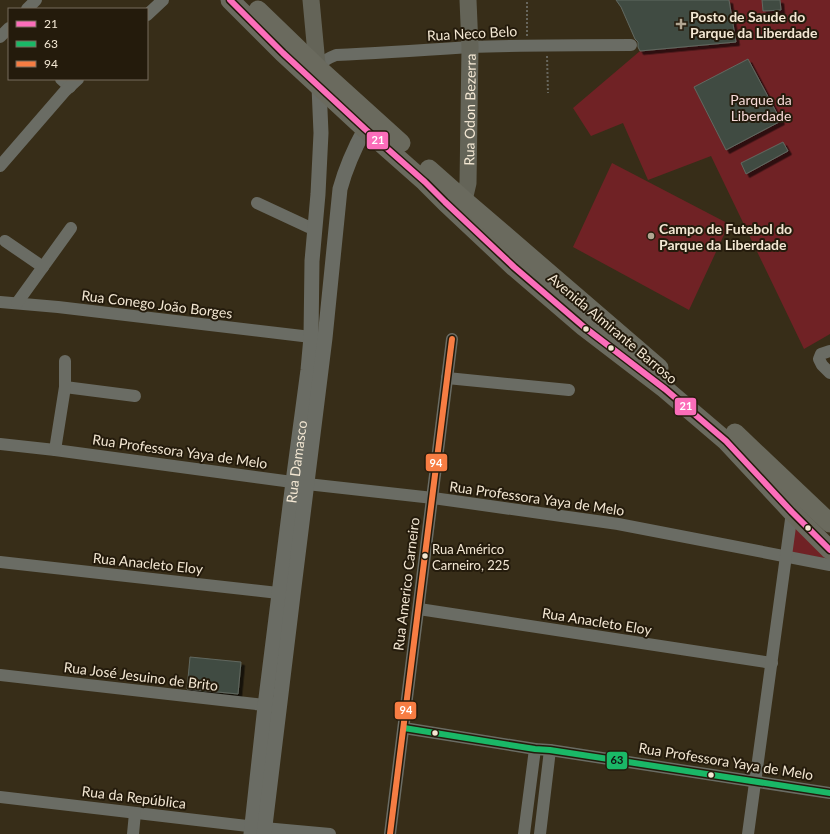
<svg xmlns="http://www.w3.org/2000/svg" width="830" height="834" viewBox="0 0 830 834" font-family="Lato,sans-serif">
<defs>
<filter id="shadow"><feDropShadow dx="3.5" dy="3.5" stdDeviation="0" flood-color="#0009"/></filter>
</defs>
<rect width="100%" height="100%" fill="#372d18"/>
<!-- green -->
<g fill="#702225">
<polygon points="729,0 830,0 830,334 804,349 711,156 648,180 623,123 591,136 573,108 640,51 736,42"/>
<polygon points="612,163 729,224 689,310 573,247"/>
<polygon points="795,520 830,559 791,552"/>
</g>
<!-- building -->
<g fill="#414c43" stroke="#616860" filter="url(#shadow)">
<polygon points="616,0 729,0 736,42 640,51 638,47 638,42 635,39 621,7"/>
<polygon points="762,0 780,0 781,10 763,11"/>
<polygon points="748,59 781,121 726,150 694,87"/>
<polygon points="783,142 788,151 746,174 741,163"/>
<polygon points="190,657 241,662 238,694 187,689"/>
</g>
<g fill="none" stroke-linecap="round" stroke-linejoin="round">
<!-- path -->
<g stroke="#67665d" stroke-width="2" stroke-dasharray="2 2" stroke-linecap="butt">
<polyline points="527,36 527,0"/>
<polyline points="547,56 548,93"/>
</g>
<!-- minor -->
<g stroke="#6a6c64" stroke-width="12">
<polyline points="27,9 36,0"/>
<polyline points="147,15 163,0"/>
<polyline points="0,37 9,28"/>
<path d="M 317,67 C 323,61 328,58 336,55 C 380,53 425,50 470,47 C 524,45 577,45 631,45"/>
<polyline points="61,79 70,87"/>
<polyline points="0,166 65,91 78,79"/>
<polyline points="257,203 315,230"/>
<polyline points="5,241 43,267"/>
<polyline points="0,302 58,307 311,337"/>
<polyline points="17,303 71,228"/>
<polyline points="830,351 821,354 819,359 822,365 830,373"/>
<polyline points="447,378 569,390"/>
<polyline points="65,387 135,396"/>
<polyline points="0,444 55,450 307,484 433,498 618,524 830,565"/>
<polyline points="55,450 65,387 65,361"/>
<polyline points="0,562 287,594"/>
<polyline points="419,609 772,663"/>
<polyline points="0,675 273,706"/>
<polyline points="404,728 535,749 550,750 830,793"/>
<polyline points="0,797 264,828 330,834"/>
<polyline points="133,834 135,813"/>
<polyline points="390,834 452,339"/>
<polyline points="524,834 535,749"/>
<polyline points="540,834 550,750"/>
<polyline points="748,834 792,512"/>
</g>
<!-- tertiary -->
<g stroke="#6a6c64" stroke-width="15">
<path id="s1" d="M 251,834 L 265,706 L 293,482 L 308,370 L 311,337 L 312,261 L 318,194 L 321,133 L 319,87"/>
<path d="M 264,834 L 293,595 L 325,338 L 340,189 C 346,167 354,149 365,129"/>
</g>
<!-- secondary -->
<g stroke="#646458" stroke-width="17">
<polyline points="311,0 318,75"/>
<path id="s2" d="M 453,202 L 464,200 L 468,183 L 470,47 L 468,0"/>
</g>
<!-- primary -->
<g stroke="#6a6a5e" stroke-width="19">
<polyline points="230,0 283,53 365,129 425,182 445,202 514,267 584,327 665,389 726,441 792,512 830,550"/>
<polyline points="258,10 317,67 401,143"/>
<polyline points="429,169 464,200 659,368"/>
<polyline points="735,433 830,523"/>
</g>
<defs>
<polyline id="bus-1" points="230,0 283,53 365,129 425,182 445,202 514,267 584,327 665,389 726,441 792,512 830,550"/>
<polyline id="bus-2" points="404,728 535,749 550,750 830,793"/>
<polyline id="bus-3" points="390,834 452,339"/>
</defs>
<!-- bus-1 casing -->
<use href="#bus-1" stroke="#241b0c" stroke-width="9"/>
<!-- bus-2 casing -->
<use href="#bus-2" stroke="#241b0c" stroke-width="9"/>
<!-- bus-3 casing -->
<use href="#bus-3" stroke="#241b0c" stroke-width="9"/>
<!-- bus-1 -->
<use href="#bus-1" stroke="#fb6dba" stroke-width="6"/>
<!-- bus-2 -->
<use href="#bus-2" stroke="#1ab867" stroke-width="6"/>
<!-- bus-3 -->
<use href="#bus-3" stroke="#f77d43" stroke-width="6"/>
</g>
<!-- markers -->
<g fill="#b1a692" stroke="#241b0c" stroke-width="1.5">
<path d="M679 18h4v4h4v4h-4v4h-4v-4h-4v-4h4z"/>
<circle cx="651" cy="236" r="4"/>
</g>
<g fill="#f3e7d3" stroke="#241b0c" stroke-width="1.5">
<circle cx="586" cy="329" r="3.5"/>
<circle cx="611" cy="348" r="3.5"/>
<circle cx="808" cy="528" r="3.5"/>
<circle cx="425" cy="556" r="3.5"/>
<circle cx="435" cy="733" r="3.5"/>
<circle cx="711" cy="775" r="3.5"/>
</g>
<g text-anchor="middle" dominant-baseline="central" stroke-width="4" stroke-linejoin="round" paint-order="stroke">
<!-- bus labels -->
<g font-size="13" fill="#f3e7d3" stroke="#241b0c" text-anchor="start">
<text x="432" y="549">Rua Américo<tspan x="432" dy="16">Carneiro, 225</tspan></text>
</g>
<!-- poi labels -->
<g font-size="14" font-weight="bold" fill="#f3e7d3" stroke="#241b0c" text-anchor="start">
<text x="690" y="16">Posto de Saude do<tspan x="690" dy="16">Parque da Liberdade</tspan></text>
<text x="659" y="228">Campo de Futebol do<tspan x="659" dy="16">Parque da Liberdade</tspan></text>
</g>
<!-- street labels -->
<g font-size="14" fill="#f3e7d3" stroke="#241b0c">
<text transform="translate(472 33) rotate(-3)">Rua Neco Belo</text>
<text stroke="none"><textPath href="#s2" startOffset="102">Rua Odon Bezerra</textPath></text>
<text transform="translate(157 304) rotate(7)">Rua Conego João Borges</text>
<text transform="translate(613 328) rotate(40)">Avenida Almirante Barroso</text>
<text transform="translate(180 451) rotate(8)">Rua Professora Yaya de Melo</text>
<text stroke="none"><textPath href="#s1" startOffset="375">Rua Damasco</textPath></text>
<text transform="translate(537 498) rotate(8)">Rua Professora Yaya de Melo</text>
<text transform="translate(148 563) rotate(6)">Rua Anacleto Eloy</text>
<text transform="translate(406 584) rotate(-83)">Rua Americo Carneiro</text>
<text transform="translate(597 621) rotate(9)">Rua Anacleto Eloy</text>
<text transform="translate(141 676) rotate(7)">Rua José Jesuino de Brito</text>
<text transform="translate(726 761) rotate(9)">Rua Professora Yaya de Melo</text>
<text transform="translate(134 797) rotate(7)">Rua da República</text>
</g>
<!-- park labels -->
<g font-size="14" fill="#f6dad8" stroke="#241b0c">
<text x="761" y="99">Parque da<tspan x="761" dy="16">Liberdade</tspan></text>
</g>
</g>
<g stroke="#241b0c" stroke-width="1.5">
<rect x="366" y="131" width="23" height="19" rx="4" fill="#fb6dba"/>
<rect x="674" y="397" width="23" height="19" rx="4" fill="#fb6dba"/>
<rect x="425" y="453" width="23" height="19" rx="4" fill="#f77d43"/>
<rect x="394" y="701" width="23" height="19" rx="4" fill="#f77d43"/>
<rect x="606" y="751" width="22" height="19" rx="4" fill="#1ab867"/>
</g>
<g font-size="11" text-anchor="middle" font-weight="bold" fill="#fff">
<text x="378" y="144">21</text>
<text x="686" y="410">21</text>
<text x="436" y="467">94</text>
<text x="406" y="714">94</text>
</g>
<g font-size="11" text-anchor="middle" font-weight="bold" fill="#111">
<text x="617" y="764">63</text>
</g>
<!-- legend -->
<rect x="8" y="8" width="140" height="72" fill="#241b0c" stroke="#776d5c"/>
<rect x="16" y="21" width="20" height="6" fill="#fb6dba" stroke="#776d5c"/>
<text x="44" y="28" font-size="12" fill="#f3e7d3">21</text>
<rect x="16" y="41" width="20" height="6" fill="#1ab867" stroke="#776d5c"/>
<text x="44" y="48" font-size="12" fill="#f3e7d3">63</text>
<rect x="16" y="61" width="20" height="6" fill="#f77d43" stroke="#776d5c"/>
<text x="44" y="68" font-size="12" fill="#f3e7d3">94</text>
</svg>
